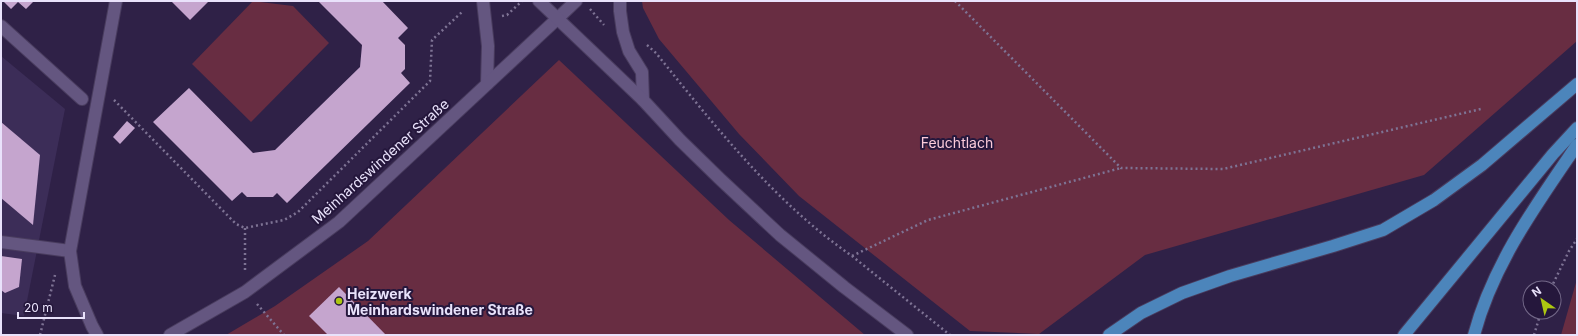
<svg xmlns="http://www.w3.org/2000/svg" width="1578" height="336" viewBox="0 0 1578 336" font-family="Inter,sans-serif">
<rect width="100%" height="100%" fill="#2f2147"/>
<!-- built -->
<polygon fill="#3c2d58" points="1,56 65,109 24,316 1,313"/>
<!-- green -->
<g fill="#682d42">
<polygon points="253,1 293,6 329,43 251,122 192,64"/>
<polygon points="642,1 1577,1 1577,41 1424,175 1145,255 1039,334 970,331 799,196 739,134 659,39 643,8"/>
<polygon points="559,60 729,220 865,335 226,335 275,306 368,241"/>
<polygon points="1577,279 1577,335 1561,335"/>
</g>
<!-- building -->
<g fill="#c5a5ce">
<polygon points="3,1 34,1 26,9 18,2 11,9"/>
<polygon points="171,1 209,1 190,20"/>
<polygon points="318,1 382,1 408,28 398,38 405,45 405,69 401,73 410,83 287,203 277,193 273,197 247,197 242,192 232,201 153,122 189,88 253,153 275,150 360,67 362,45"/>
<polygon points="127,121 135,128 120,144 113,137"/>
<polygon points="1,122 40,155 33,225 1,198"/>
<polygon points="1,256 22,259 19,287 5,293 1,290"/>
<polygon points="339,287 386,335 328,335 309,316"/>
</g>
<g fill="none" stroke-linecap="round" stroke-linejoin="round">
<defs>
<polyline id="service" points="1,242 70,251"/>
<g id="minor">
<polyline points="620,1 620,11 623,32 629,51 642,72 643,100"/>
<polyline points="557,19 576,1"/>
<polyline points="1,26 82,99"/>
<polyline points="97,335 92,326 75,286 70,251 116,1"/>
</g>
<g id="tertiary">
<polyline points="483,1 488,46 487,84"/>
<polyline points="170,335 245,292 339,222 557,19"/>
</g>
<polyline id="secondary" points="539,1 643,100 680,140 720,179 780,235 844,287 907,335"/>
<g id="primary">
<polyline points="1109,335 1141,313 1182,293 1230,276 1333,246 1383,230 1434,200 1482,165 1577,84"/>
<polyline points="1404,335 1553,154 1577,128"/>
<path d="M 1474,335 C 1493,264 1536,205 1577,145"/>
</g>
</defs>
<!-- service casing -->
<use href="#service" stroke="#493c5e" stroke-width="14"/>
<!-- minor casing -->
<use href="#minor" stroke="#493c5e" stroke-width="14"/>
<!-- tertiary casing -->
<use href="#tertiary" stroke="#493c5e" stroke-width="14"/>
<!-- secondary casing -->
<use href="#secondary" stroke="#493c5e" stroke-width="14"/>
<!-- primary casing -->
<use href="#primary" stroke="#493c5e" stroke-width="14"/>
<!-- path -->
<g stroke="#7e7394" stroke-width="2.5" stroke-dasharray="2 3" stroke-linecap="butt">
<polyline points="955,1 1121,168 1223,169 1481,109"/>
<polyline points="590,9 604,25"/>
<polyline points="502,16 507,15 522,1"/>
<path d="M 647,45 L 656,53 C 715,126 774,202 852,256 L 950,335"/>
<polyline points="114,100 236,224 245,228 284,220 298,212 430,81 432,40 462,12"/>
<polyline points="245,228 245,271"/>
<polyline points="852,256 928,220 1121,168"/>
<polyline points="1551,288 1569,251 1577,239"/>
<polyline points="257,304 284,335"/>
<polyline points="40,335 55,275"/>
<polyline points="1534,335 1541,312"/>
</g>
<!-- service -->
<use href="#service" stroke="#645680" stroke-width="12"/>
<!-- minor -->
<use href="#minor" stroke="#645680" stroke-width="12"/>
<!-- tertiary -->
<use href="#tertiary" stroke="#645680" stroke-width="12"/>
<!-- secondary -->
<use href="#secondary" stroke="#645680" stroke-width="12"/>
<!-- primary -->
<use href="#primary" stroke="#4c85bb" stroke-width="12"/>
</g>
<!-- markers -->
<circle fill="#acc611" stroke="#25173c" stroke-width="1.5" cx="339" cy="301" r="4"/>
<g text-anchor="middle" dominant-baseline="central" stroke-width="4" stroke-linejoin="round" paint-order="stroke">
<!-- park labels -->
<g font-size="14" fill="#fbcad9" stroke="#25173c">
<text x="957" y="142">Feuchtlach</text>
</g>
<!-- street labels -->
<g font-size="14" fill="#e9e2fb" stroke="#25173c">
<text transform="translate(380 161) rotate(-42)">Meinhardswindener Straße</text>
</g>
<!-- poi labels -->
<g font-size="14" font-weight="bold" fill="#e9e2fb" stroke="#25173c" text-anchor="start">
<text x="347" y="293">Heizwerk<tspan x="347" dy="16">Meinhardswindener Straße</tspan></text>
</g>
</g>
<!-- border -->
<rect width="1578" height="336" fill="none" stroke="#e9e2fb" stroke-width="4"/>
<!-- north arrow -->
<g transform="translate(1542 300) rotate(326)"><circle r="19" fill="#25173c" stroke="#736888"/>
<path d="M0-3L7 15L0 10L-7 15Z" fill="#acc611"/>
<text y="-6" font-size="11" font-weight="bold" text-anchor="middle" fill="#e9e2fb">N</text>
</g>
<!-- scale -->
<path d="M18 312v6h66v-6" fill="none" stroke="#e9e2fb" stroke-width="2"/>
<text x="24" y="312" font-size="12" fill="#e9e2fb" stroke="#25173c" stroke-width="3" paint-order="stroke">20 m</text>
</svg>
